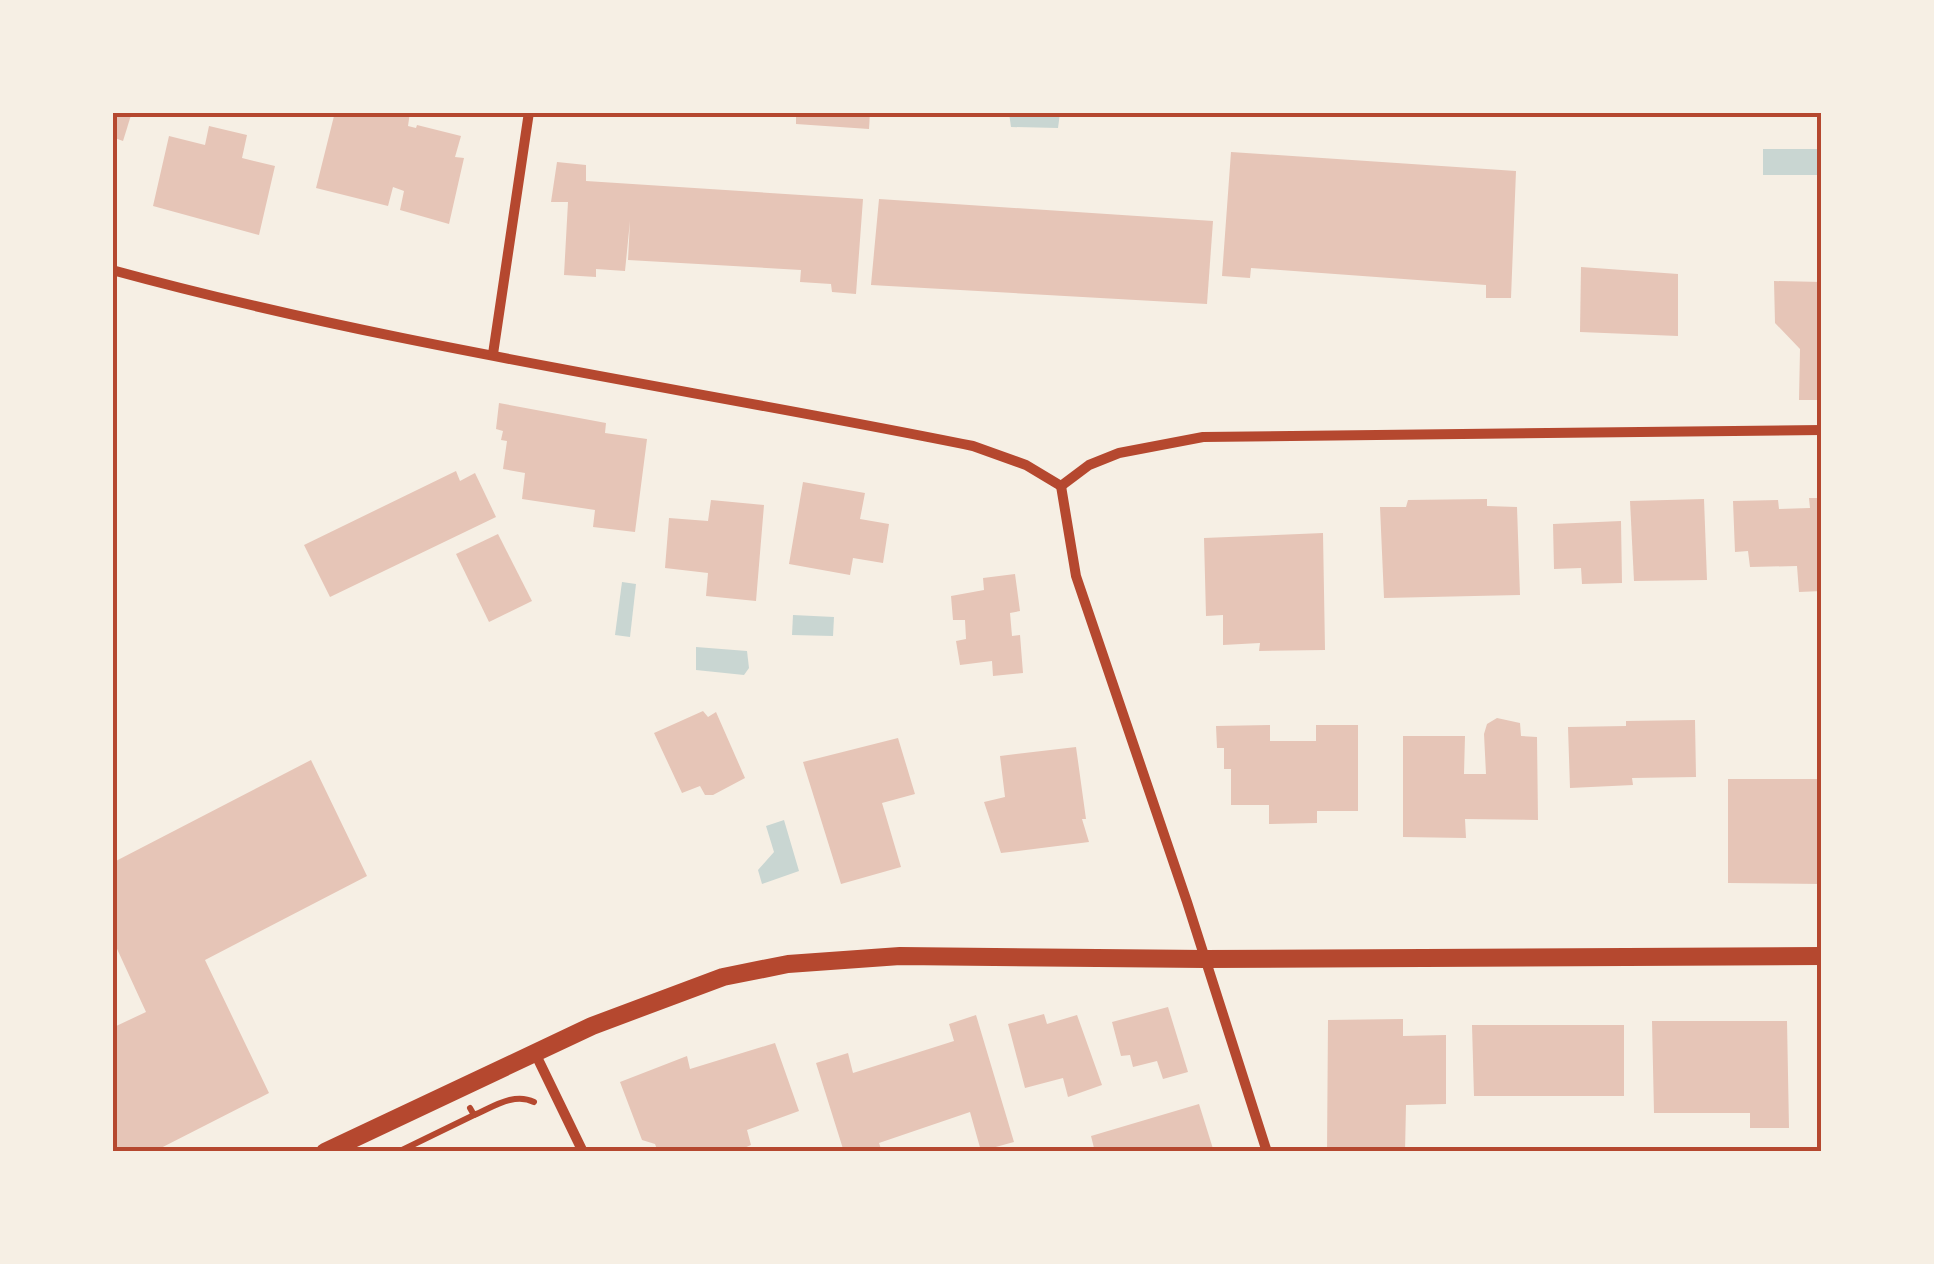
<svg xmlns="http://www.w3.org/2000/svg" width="1934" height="1264" viewBox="0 0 1934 1264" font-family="Cabin,sans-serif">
<rect width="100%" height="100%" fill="#f6efe4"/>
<!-- water -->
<g fill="#c9d6d2">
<polygon points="1009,113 1060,113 1058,128 1011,127"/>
<rect x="1763" y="149" width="58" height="26"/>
<polygon points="622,582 636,584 630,637 615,635"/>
<polygon points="793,615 834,617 833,636 792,635"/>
<polygon points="696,647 747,651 749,668 744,675 696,670"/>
<polygon points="784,820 799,871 762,884 758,870 774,852 766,826"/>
</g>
<!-- building -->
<g fill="#e6c5b7">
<polygon points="112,112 132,112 123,141 112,137"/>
<polygon points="335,112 410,112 408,126 416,128 417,125 461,136 455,157 464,158 449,224 400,210 404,191 393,187 388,206 316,188"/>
<polygon points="796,112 870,112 869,129 796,124"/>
<polygon points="209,126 247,135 242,158 275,166 259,235 153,206 169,136 205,145"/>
<polygon points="1231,152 1516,171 1511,298 1486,298 1486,285 1251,268 1250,278 1222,276"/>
<polygon points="557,162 586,165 586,181 863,199 856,294 832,292 831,284 800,282 801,270 628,260 630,221 625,271 596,269 596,277 564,275 568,202 551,202"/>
<polygon points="879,199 1213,221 1207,304 871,285"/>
<polygon points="1581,267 1678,274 1678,336 1580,332"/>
<polygon points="1774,281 1822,282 1822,400 1799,400 1800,349 1775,323"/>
<polygon points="499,403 606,423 605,433 647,439 635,532 593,527 595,510 522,499 525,473 503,469 507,441 501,440 503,431 496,429"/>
<polygon points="456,471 460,481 475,473 496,517 330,597 304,545"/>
<polygon points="803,482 865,493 860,519 889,524 883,563 853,558 850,575 789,564"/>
<polygon points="1809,498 1822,498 1822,591 1799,592 1797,566 1750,567 1748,551 1735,552 1733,501 1778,500 1779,509 1810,508"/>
<polygon points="1487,499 1487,506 1517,507 1520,595 1384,598 1380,507 1406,507 1408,500"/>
<polygon points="1704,499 1707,580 1634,581 1630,501"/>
<polygon points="711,500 764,505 756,601 706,596 708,573 665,568 669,518 708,521"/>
<polygon points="1621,521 1622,583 1582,584 1581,568 1554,569 1553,524"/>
<polygon points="1323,533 1325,650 1259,651 1260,643 1223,645 1223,615 1206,616 1204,538"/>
<polygon points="498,534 532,601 489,622 456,554"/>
<polygon points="1015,574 1020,611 1010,613 1012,636 1020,635 1023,673 993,676 992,661 960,665 956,641 966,639 965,620 953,620 951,596 984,590 983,578"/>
<polygon points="703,711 708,717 716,712 745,778 713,795 705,795 700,786 682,793 654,733"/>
<polygon points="1497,718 1520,723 1521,736 1537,737 1538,820 1465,819 1466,838 1403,837 1403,736 1465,736 1464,774 1486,774 1484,734 1487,724"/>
<polygon points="1695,720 1696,777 1632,778 1633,785 1570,788 1568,727 1626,726 1626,721"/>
<polygon points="1270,725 1270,741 1316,741 1316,725 1358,725 1358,811 1317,811 1317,823 1269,824 1269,805 1231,805 1231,769 1224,769 1224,748 1217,748 1216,726"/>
<polygon points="898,738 915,794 882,803 901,867 841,884 803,762"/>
<polygon points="1076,747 1086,819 1082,819 1089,842 1001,853 984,802 1005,797 1000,756"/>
<polygon points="311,760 367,876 205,960 269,1093 153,1152 112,1152 112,1028 146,1012 112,938 112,863"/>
<polygon points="1728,779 1822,779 1822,884 1728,883"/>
<polygon points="1168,1007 1188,1072 1163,1079 1157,1061 1133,1067 1130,1055 1121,1056 1112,1022"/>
<polygon points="1044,1014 1047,1024 1077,1015 1102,1085 1068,1097 1063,1078 1025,1088 1008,1024"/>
<polygon points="976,1015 1014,1142 981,1151 970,1112 879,1143 882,1152 844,1152 816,1063 848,1053 853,1073 954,1041 949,1024"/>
<polygon points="1403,1019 1403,1036 1446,1035 1446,1104 1406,1105 1405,1152 1327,1152 1328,1020"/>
<polygon points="1652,1021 1787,1021 1789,1128 1750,1128 1750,1113 1654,1113"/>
<polygon points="1817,1022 1822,1022 1822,1075 1818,1075"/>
<polygon points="1472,1025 1624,1025 1624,1096 1474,1096"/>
<polygon points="775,1043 799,1111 747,1130 751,1145 735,1152 658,1152 655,1144 642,1140 620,1082 687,1056 690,1069"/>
<polygon points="1199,1104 1214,1152 1095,1152 1091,1136"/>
</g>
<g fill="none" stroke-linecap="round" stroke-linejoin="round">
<!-- path -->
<g stroke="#b5482f" stroke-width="6">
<path d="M 470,1108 L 474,1115 C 493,1107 514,1092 534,1102"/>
<polyline points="398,1152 474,1115"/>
</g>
<!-- minor -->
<g stroke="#b5482f" stroke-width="10">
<path d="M 112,270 C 394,347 687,388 973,446 L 1026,465 L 1061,486"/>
<polyline points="493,354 529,112"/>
<polyline points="1061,486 1089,465 1119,453 1203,437 1822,430"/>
<polyline points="1061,486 1076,576 1187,902 1267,1152"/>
<polyline points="535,1053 583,1152"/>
</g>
<!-- tertiary -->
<polyline stroke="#b5482f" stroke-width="18" points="325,1152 592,1026 723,977 788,964 900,956 1205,959 1822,956"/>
</g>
<!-- border -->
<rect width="1934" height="1264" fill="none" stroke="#f6efe4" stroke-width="230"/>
<rect x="115" y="115" width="1704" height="1034" fill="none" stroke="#b5482f" stroke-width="4"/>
</svg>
